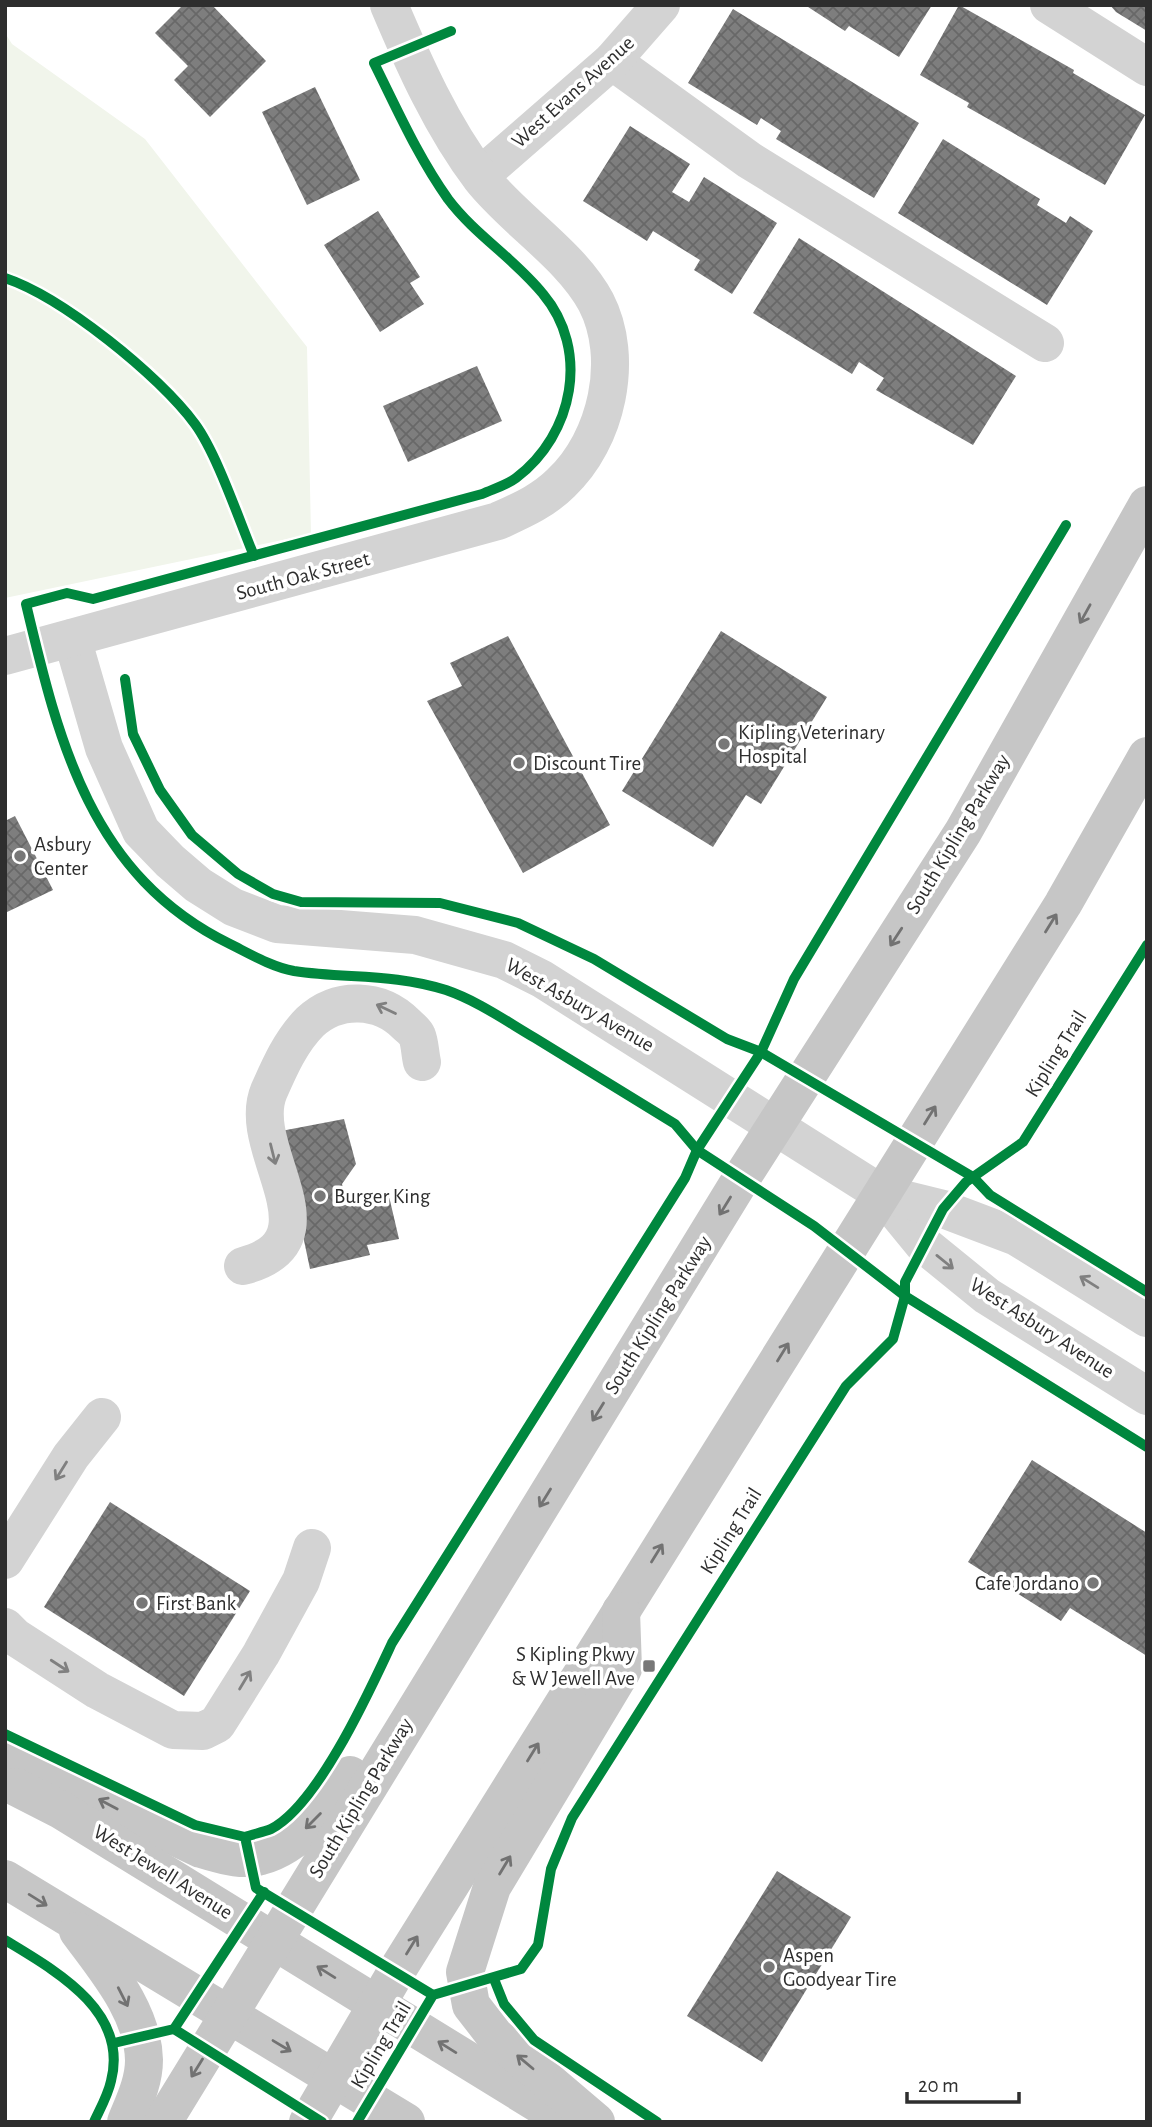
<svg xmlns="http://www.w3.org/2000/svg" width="1152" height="2127" viewBox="0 0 1152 2127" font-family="'Alegreya Sans',sans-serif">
<defs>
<pattern id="building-cross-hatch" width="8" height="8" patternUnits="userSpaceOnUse" patternTransform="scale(1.75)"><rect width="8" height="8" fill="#7e7e7e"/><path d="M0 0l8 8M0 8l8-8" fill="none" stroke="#686868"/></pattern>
</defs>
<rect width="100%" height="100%" fill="#fff"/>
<!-- park -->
<polygon fill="#f1f5eb" points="5,33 12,44 145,139 307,347 311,534 5,598"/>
<!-- building -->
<g fill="url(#building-cross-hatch)">
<polygon points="183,5 212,5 266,61 210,117 174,80 188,66 155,33"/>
<polygon points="805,5 932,5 899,57 849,26 845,31"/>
<polygon points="959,5 1074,70 1073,73 1145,115 1105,185 967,107 969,103 920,75"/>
<polygon points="1110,5 1147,5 1147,31 1116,12"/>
<polygon points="733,9 919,123 874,198 776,139 781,131 761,118 757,125 688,83"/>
<polygon points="315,87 360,180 307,205 262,112"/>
<polygon points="630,126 690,164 672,192 689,202 704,177 777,223 732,294 694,270 700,260 653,231 647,241 583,201"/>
<polygon points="943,139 1040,199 1037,205 1066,223 1070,216 1093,231 1047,305 898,213"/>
<polygon points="378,211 420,277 410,283 424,304 380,332 324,245"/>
<polygon points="799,238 1016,376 973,445 876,390 884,378 859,362 852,374 753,313"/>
<polygon points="477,366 502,421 408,462 383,406"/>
<polygon points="721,631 827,697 761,804 746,795 713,847 622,791"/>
<polygon points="508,636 610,825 523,873 427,701 462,686 450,663"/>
<polygon points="15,816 53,890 5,913 5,821"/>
<polygon points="344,1119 356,1164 342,1184 346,1201 388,1192 399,1239 367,1245 370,1255 310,1269 281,1131"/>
<polygon points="1032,1460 1147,1533 1147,1656 1070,1608 1061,1621 968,1562"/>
<polygon points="110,1502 250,1591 184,1696 44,1607"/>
<polygon points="777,1871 851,1917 762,2062 687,2016"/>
</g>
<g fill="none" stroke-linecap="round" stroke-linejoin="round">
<!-- minor -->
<g stroke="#d3d3d3" stroke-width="38">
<polyline points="1049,5 1147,67"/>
<polyline points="612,61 749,160 1045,343"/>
<polyline points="480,176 612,61 661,5"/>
<polyline points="72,638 104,748 141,831 170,861 198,885 233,907 277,924 415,935 504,960 542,979 882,1194 923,1244 987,1296 1147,1396"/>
<path d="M 5,656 L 498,521 C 522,510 543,501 561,483 C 607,440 625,358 596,302 C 571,255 514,220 481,178 C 442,127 414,64 389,5"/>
<polyline points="882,1194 943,1209 1017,1237 1147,1318"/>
<path d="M 243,1266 C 341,1240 244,1150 269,1091 C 280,1066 291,1041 310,1022 C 338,996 380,998 406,1024 C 409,1027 415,1031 417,1036 C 420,1043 420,1054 422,1062"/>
<polyline points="5,1560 71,1456 102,1417"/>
<polyline points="5,1627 15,1637 97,1690 173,1730 203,1731 217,1724 261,1654 301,1581 312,1548"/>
</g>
<!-- major -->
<g stroke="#c6c6c6" stroke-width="38">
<path d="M 5,1756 L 201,1849 C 220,1854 241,1862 261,1856 C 301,1845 327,1807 350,1775"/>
<polyline points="16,1787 61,1810 568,2122"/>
<polyline points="5,1879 406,2122"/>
<path d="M 78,1931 C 105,1968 143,2011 144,2060 C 144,2082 134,2102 126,2122"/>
<polyline points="163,2122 741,1179 963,832 1147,505"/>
<polyline points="308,2122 396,1972 1063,904 1147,756"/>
<polyline points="596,2122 495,2036 471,2005 465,1972 492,1887 623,1669 621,1611"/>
</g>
<defs>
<g id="cycleway">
<path d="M 451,31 L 374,63 C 397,109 418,157 448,199 C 475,235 515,259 543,294 C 590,350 574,434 516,478 C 507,485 493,489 482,494 L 93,599 L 67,593 L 26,604 C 59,743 91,876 230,944 C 250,954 272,967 294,971 C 347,979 392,973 446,990 C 478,1001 506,1021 535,1038 C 582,1067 628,1095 675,1124 L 697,1150 L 814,1226 L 905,1296 L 1147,1447"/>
<path d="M 5,278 C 62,297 159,375 195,424 C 217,454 239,520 254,556"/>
<polyline points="125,679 133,734 160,790 192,835 238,874 273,894 301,902 440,903 518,923 594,959 727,1039 761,1052 973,1177 990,1195 1147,1292"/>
<polyline points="5,1734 195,1825 245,1837 256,1888 433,1995"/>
<path d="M 245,1837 C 254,1834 263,1832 271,1829 C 318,1805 370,1690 392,1643 L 685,1178 L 697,1150 L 761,1052 L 794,979 L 1066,525"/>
<path d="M 5,1940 C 56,1971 129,2011 111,2081 C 108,2095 100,2109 94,2122"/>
<polyline points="494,1979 504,2004 534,2040 657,2122"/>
<polyline points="174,2029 322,2122"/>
<polyline points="114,2043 174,2029 264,1892"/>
<polyline points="357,2122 433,1995 521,1969 538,1945 551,1869 572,1818 846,1386 893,1339 905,1296 905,1282 943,1209 966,1182 1023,1142 1147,945"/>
</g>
</defs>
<!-- cycleway casing -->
<use href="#cycleway" stroke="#fff" stroke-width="15"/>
<!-- cycleway -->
<use href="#cycleway" stroke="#00873e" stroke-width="10"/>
</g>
<!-- one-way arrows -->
<defs><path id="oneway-shaft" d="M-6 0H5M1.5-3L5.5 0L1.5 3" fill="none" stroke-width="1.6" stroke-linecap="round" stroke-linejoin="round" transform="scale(1.75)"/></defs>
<g stroke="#727272">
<use href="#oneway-shaft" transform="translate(1085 614) rotate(119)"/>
<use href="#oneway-shaft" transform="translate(1051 923) rotate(-58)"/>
<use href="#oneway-shaft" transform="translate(896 937) rotate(123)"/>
<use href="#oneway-shaft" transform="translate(930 1115) rotate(-58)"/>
<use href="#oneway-shaft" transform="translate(725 1206) rotate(122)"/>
<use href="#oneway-shaft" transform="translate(783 1352) rotate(-58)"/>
<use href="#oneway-shaft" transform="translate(598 1412) rotate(122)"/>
<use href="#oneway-shaft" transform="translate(545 1498) rotate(122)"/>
<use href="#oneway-shaft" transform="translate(657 1553) rotate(-58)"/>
<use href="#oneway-shaft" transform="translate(533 1752) rotate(-58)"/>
<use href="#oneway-shaft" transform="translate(108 1804) rotate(-152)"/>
<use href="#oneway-shaft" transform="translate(313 1821) rotate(135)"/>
<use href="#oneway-shaft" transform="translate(505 1865) rotate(-59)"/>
<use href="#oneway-shaft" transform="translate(38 1900) rotate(32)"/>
<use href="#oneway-shaft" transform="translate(412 1945) rotate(-58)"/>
<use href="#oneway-shaft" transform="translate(326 1972) rotate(-148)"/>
<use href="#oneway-shaft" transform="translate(123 1997) rotate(63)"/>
<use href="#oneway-shaft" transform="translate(282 2046) rotate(31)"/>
<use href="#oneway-shaft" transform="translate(447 2047) rotate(-148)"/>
<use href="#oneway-shaft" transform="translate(525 2062) rotate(-140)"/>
<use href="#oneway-shaft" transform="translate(197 2068) rotate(122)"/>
</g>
<g stroke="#808080">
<use href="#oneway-shaft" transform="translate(386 1009) rotate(-155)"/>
<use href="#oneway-shaft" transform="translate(273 1154) rotate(76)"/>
<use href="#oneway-shaft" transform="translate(945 1262) rotate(39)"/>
<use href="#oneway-shaft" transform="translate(1089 1282) rotate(-148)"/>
<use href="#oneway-shaft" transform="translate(61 1471) rotate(122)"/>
<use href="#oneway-shaft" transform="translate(60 1666) rotate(33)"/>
<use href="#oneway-shaft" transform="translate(245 1680) rotate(-59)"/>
</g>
<!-- markers -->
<g fill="#777" stroke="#fff" stroke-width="2.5">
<circle cx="724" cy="744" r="7"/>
<circle cx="519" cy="763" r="7"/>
<circle cx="20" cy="856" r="7"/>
<circle cx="320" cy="1196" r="7"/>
<circle cx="1093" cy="1583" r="7"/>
<circle cx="142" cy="1603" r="7"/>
<rect x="642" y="1659" width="14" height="14" rx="3.5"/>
<circle cx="769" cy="1967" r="7"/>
</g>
<g text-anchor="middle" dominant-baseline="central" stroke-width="7" stroke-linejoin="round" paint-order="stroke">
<!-- street labels -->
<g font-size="21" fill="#2e2e2e" stroke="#fff">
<text transform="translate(573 92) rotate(-42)">West Evans Avenue</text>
<text transform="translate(303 576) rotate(-15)">South Oak Street</text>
<text transform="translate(958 834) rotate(-59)">South Kipling Parkway</text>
<text transform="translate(580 1005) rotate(30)">West Asbury Avenue</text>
<text transform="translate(1056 1054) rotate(-58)">Kipling Trail</text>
<text transform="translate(658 1315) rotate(-58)">South Kipling Parkway</text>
<text transform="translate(1042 1328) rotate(33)">West Asbury Avenue</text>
<text transform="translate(731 1531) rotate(-58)">Kipling Trail</text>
<text transform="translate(361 1798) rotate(-59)">South Kipling Parkway</text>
<text transform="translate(163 1872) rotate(32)">West Jewell Avenue</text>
<text transform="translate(381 2045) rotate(-59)">Kipling Trail</text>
</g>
<!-- poi labels -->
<g font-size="21" fill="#2e2e2e" stroke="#fff" text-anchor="start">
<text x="738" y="732">Kipling Veterinary<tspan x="738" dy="24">Hospital</tspan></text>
<text x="533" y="763">Discount Tire</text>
<text x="34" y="844">Asbury<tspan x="34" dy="24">Center</tspan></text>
<text x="334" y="1196">Burger King</text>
<text x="1079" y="1583" text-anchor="end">Cafe Jordano</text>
<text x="156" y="1603">First Bank</text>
<text x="635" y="1654" text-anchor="end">S Kipling Pkwy<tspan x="635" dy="24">&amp; W Jewell Ave</tspan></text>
<text x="783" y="1955">Aspen<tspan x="783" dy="24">Goodyear Tire</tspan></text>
</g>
</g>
<!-- border -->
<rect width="1152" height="2127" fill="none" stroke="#2e2e2e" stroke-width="14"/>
<!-- scale -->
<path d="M907 2092v10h112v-10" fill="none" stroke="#2e2e2e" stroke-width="3.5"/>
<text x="918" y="2092" font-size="21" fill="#2e2e2e" stroke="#ffffff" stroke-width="5" paint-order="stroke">20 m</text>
</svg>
